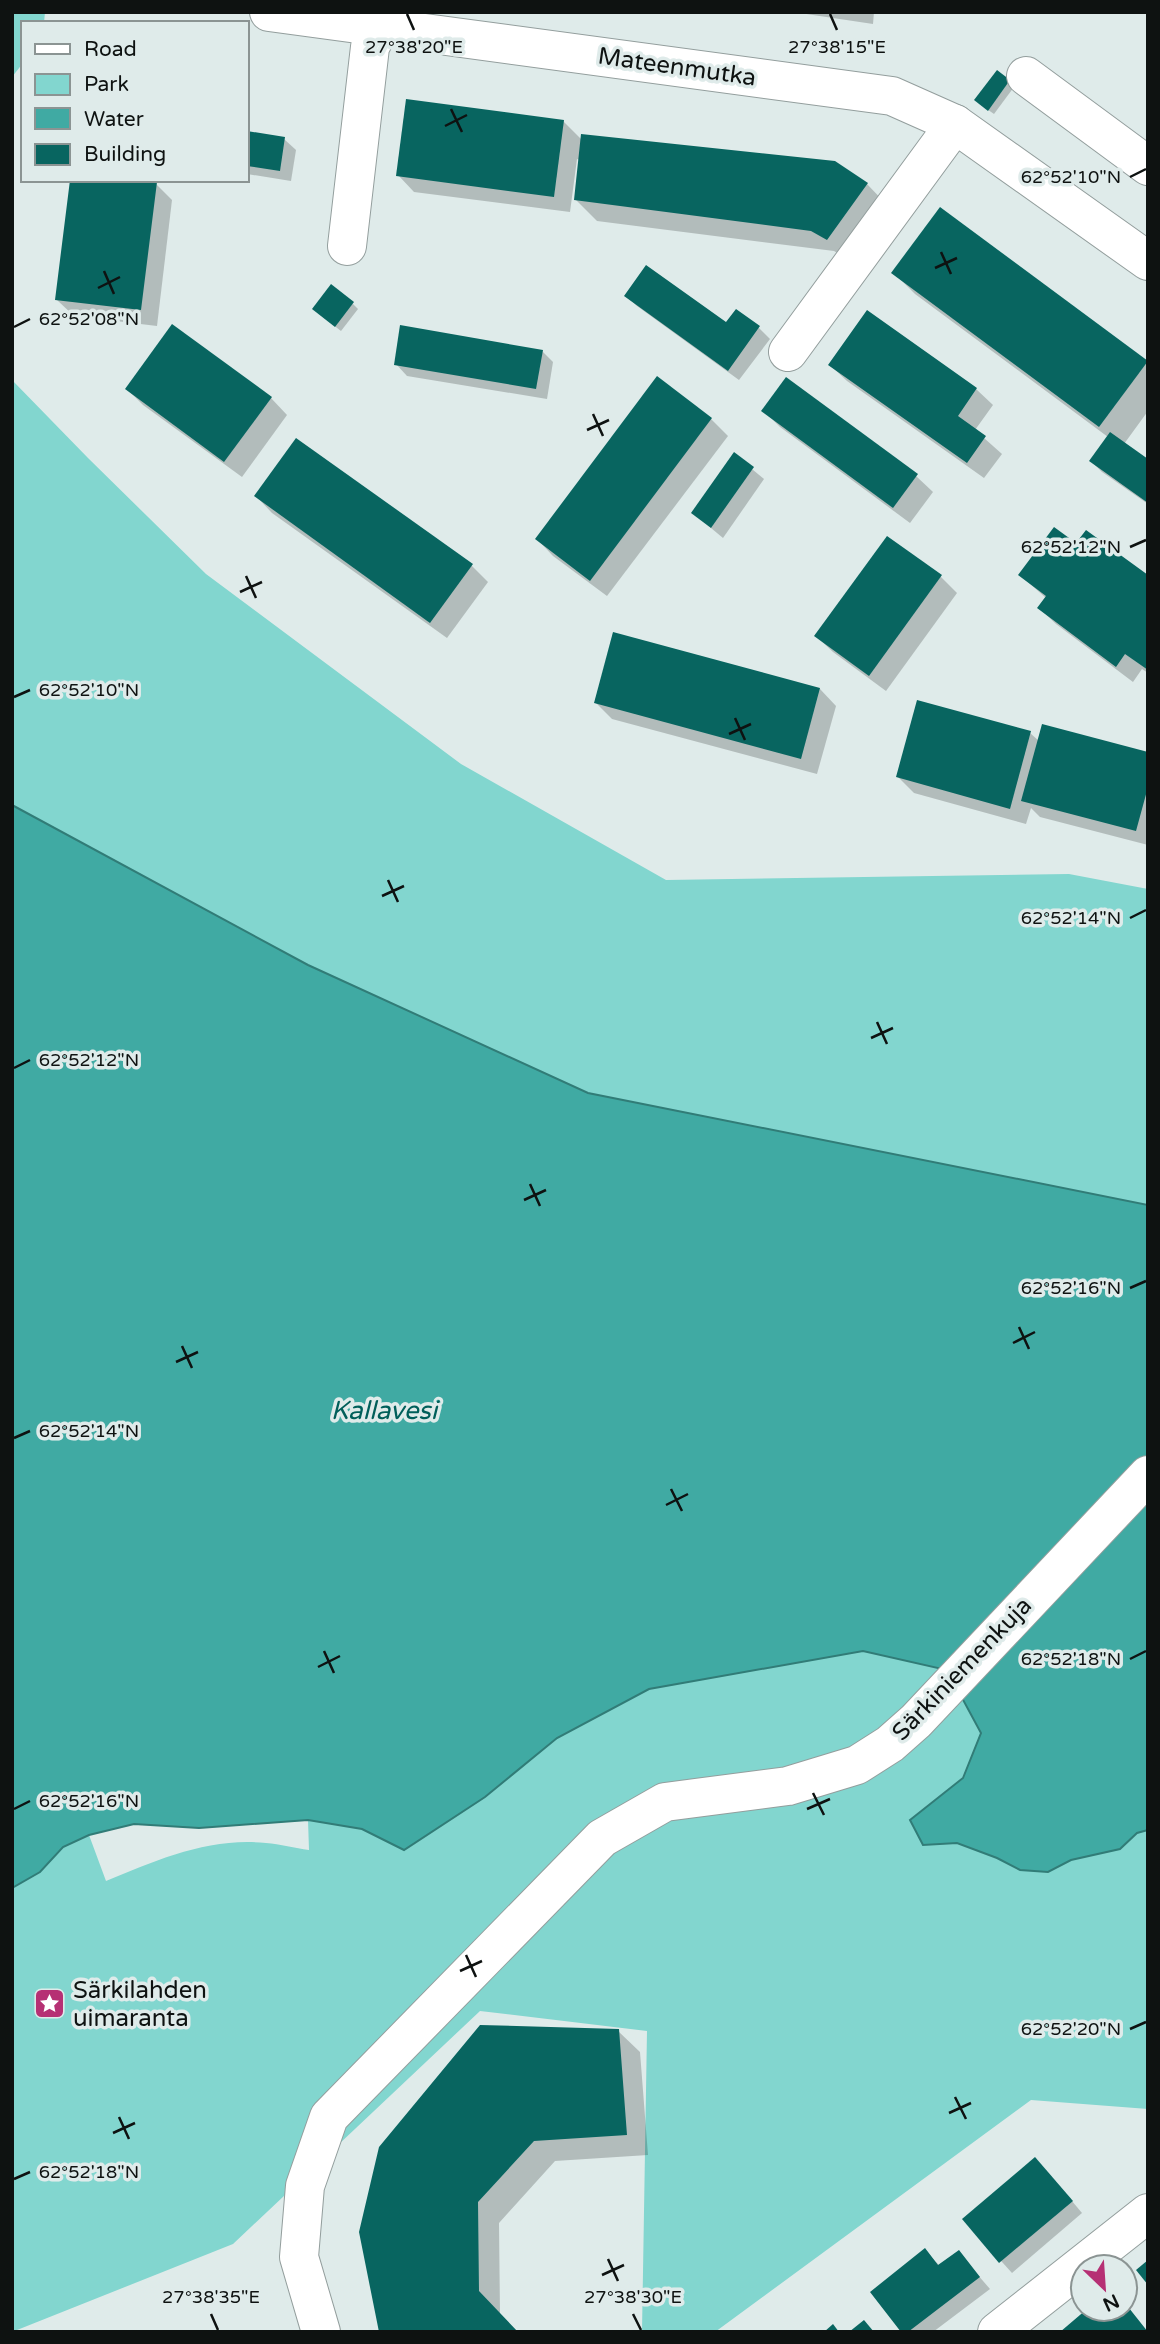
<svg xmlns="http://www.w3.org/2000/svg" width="1160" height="2344" viewBox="0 0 1160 2344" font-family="'Varela Round',sans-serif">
<rect width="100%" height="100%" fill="#dfebea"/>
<!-- green -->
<g fill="#82d6cf">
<polygon points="12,12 45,12 44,23 23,23 23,63 12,77"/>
<polygon points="12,380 88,458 206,574 461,764 666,880 1069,874 1148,889 1148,1205 588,1093 308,965 12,805"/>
<path d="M 863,1651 L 947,1670 L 981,1733 L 963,1778 L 910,1820 L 923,1845 L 957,1843 L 997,1858 L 1020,1870 L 1048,1872 L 1071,1860 L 1120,1849 L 1137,1833 L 1148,1830 L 1148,2109 L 1031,2100 L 715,2332 L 642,2332 L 647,2031 L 480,2011 L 233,2244 L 12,2332 L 12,1888 L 40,1872 L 63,1847 L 89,1835 L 106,1881 C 157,1860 209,1837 266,1843 C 280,1844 295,1848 309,1850 L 308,1820 L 362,1829 L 405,1850 L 485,1797 L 557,1738 L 649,1689 Z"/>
</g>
<!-- water -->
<polygon fill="#40aaa3" stroke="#317c77" stroke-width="2" points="12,805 308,965 588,1093 1148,1205 1148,1830 1137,1833 1120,1849 1071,1860 1048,1872 1020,1870 997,1858 957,1843 923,1845 910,1820 963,1778 981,1733 947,1670 863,1651 649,1689 557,1738 485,1797 404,1850 362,1829 308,1820 199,1828 134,1824 89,1835 63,1847 40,1872 12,1888"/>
<!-- shadow -->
<g fill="#0003">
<polygon points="793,12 874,12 873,24"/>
<polygon points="997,72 1014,87 994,114 981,105"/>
<polygon points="563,121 582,140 834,162 867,184 888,206 849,260 834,251 597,221 576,200 580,160 577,159 570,212 414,192 398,175"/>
<polygon points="247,133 284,139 296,150 291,181 247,174"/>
<polygon points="72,180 127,180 156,184 172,200 157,326 74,316 57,300"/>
<polygon points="894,273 1147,362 1148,411 1124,444 1148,461 1148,504 1102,472 1091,461 1108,437 915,294"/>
<polygon points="626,296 726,325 759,328 770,339 739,380 637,306"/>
<polygon points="353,304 358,309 341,331 319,314"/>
<polygon points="173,327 271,398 287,415 242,477 143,405 127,389"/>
<polygon points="542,351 553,362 547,399 407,376 396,364"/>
<polygon points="830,365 976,389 993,405 975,430 1002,454 984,478 847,381"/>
<polygon points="657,379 711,419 728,436 607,596 553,556 537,539"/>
<polygon points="763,410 916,476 933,492 910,523 780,427"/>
<polygon points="735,455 764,479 723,538 693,513"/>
<polygon points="256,496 472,566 488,582 447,638 272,513"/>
<polygon points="1077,545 1148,577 1148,673 1142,669 1133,682 1056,624 1039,608 1046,598 1020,575"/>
<polygon points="940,576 957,593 886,691 833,652 816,636"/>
<polygon points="820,689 836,706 817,774 612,719 596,703"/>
<polygon points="1030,733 1039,741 1148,754 1148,845 1040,817 1031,808 1026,824 914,793 898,777"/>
<polygon points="618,2031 640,2052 648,2155 555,2161 499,2223 500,2314 361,2232"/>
<polygon points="1046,2170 1082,2213 1012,2273 964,2220"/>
<polygon points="925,2251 940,2266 958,2252 990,2289 933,2332 903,2332"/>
</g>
<!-- building -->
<g fill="#086560">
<polygon points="997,70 1010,80 988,111 974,100"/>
<polygon points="406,99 564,120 554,197 396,176"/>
<polygon points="247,131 285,137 280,171 247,166"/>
<polygon points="581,134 835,161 868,183 827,240 811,231 574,200"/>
<polygon points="70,180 157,182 141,310 55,300"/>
<polygon points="940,207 1148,361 1099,427 891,273"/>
<polygon points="646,265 726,322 736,309 760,326 728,371 624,296"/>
<polygon points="331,284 354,302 335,327 312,309"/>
<polygon points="867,310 977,388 958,416 986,436 967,463 828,365"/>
<polygon points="172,324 272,397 224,462 125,389"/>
<polygon points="400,325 543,350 536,389 394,365"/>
<polygon points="657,376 712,418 590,581 535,539"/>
<polygon points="786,377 918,474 893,508 761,411"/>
<polygon points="1110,432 1148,459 1148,503 1089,461"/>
<polygon points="296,438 473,564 430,623 254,496"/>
<polygon points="734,452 754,467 711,528 691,513"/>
<polygon points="1054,527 1076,543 1086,530 1148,575 1148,670 1125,654 1116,667 1037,608 1046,596 1018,575"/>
<polygon points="887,536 942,575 869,676 814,636"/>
<polygon points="613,632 820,688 801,759 594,703"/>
<polygon points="917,700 1031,731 1010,809 896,777"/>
<polygon points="1042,724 1148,752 1148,787 1136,831 1021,801"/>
<polygon points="480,2025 619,2029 627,2135 534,2141 478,2202 479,2291 518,2332 379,2332 359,2232 379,2147"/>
<polygon points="1035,2157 1073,2201 999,2263 962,2219"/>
<polygon points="925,2248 938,2265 959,2250 980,2277 908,2332 901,2332 870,2292"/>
<polygon points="1148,2260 1148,2285 1136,2270"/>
<polygon points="1125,2303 1148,2332 1060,2332 1087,2309 1125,2309"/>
<polygon points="864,2320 874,2332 849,2332"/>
<polygon points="833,2324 839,2332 824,2332"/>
</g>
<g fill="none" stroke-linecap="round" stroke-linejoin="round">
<defs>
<g id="minor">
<polyline points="269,12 380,27"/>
<polyline points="1026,76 1148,166"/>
<polyline points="347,246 370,47 380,27 892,96 955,124 1148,261"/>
<polyline points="788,352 955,124"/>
<polyline points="321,2332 299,2257 305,2186 329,2117 602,1838 665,1802 788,1786 857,1765 890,1744 916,1721 1148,1475"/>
<polyline points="997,2332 1148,2213"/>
</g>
</defs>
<!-- minor casing -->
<use href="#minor" stroke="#939e9d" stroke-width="40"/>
<!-- minor -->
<use href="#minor" stroke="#fff" stroke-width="38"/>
</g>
<!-- ticks -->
<path fill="none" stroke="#0e1211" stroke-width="2.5" d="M 407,14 L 414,30M 830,14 L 837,30M 451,109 L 462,132M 445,126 L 467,115M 1130,177 L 1146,169M 941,252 L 951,274M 935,268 L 957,258M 104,271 L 114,294M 98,288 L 120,277M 14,327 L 30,319M 593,414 L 603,436M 587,430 L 609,420M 1130,547 L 1146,540M 246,576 L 256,598M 240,592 L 262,582M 14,697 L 30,690M 735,718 L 745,740M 729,734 L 751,724M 388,880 L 398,902M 382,896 L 404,886M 1130,918 L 1146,910M 877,1022 L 887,1044M 871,1038 L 893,1028M 14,1068 L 30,1060M 530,1184 L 540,1206M 524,1200 L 546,1190M 1130,1288 L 1146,1281M 1019,1327 L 1029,1349M 1013,1343 L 1035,1332M 182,1346 L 192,1368M 176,1362 L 198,1352M 14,1438 L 30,1431M 671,1489 L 682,1511M 666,1505 L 688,1494M 324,1651 L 334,1673M 1130,1659 L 1146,1651M 318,1667 L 340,1656M 813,1793 L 824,1815M 14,1809 L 30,1801M 807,1809 L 830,1799M 466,1955 L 476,1977M 460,1971 L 482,1961M 1130,2029 L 1146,2022M 955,2097 L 966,2119M 949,2113 L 971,2103M 119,2117 L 129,2139M 113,2133 L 135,2123M 14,2179 L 30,2172M 608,2259 L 618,2281M 602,2275 L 624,2265M 211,2314 L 218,2330M 633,2314 L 641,2330"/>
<!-- icons -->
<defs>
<symbol id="sight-square" viewBox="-11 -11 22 22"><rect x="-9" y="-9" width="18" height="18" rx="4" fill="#b63074" stroke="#dfebea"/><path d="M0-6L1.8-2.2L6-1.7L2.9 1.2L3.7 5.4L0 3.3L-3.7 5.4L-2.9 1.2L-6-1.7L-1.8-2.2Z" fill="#fff"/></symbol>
</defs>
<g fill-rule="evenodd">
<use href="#sight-square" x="32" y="1986" width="35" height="35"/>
</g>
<g text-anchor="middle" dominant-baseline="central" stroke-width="7" stroke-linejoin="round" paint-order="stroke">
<!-- street labels -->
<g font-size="24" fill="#0e1211" stroke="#dfebea">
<text transform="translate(677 67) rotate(8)">Mateenmutka</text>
<text transform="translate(962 1669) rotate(-46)">Särkiniemenkuja</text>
</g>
<!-- poi labels -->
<g font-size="24" fill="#0e1211" stroke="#dfebea" text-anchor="start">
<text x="73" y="1990">Särkilahden<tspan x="73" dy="28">uimaranta</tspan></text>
</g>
<!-- water labels -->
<g font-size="26" font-style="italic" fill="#005f5a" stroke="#dfebea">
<text x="384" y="1410">Kallavesi</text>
</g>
</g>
<g font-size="18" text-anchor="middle" fill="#0e1211" stroke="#dfebea" stroke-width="7" stroke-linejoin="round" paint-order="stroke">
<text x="414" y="53">27°38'20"E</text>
<text x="837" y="53">27°38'15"E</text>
<text x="1071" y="183">62°52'10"N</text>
<text x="89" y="325">62°52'08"N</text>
<text x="1071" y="553">62°52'12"N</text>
<text x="89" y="696">62°52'10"N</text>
<text x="1071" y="924">62°52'14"N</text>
<text x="89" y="1066">62°52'12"N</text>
<text x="1071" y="1294">62°52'16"N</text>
<text x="89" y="1437">62°52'14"N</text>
<text x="1071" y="1665">62°52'18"N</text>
<text x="89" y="1807">62°52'16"N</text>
<text x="1071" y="2035">62°52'20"N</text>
<text x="89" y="2178">62°52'18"N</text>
<text x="211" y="2303">27°38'35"E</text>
<text x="633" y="2303">27°38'30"E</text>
</g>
<!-- border -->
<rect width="1160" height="2344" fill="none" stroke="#0e1211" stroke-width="28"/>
<!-- legend -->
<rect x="21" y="21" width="228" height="161" fill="#dfebea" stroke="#8b9493" stroke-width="2"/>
<rect x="35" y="44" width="35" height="10" fill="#ffffff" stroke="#8b9493" stroke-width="2"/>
<text x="84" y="56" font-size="21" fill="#0e1211">Road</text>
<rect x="35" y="74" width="35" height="21" fill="#82d6cf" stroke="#8b9493" stroke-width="2"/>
<text x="84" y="91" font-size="21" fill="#0e1211">Park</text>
<rect x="35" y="108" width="35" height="21" fill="#40aaa3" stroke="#8b9493" stroke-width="2"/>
<text x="84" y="126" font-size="21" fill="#0e1211">Water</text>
<rect x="35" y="144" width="35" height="21" fill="#086560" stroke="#8b9493" stroke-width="2"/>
<text x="84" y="161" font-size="21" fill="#0e1211">Building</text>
<!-- north arrow -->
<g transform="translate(1104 2288) rotate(155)"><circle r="33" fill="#dfebea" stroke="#8b9493" stroke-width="2"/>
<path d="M0-5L12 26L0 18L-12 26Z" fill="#b63074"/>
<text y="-10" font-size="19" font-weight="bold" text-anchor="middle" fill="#0e1211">N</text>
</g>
</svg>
